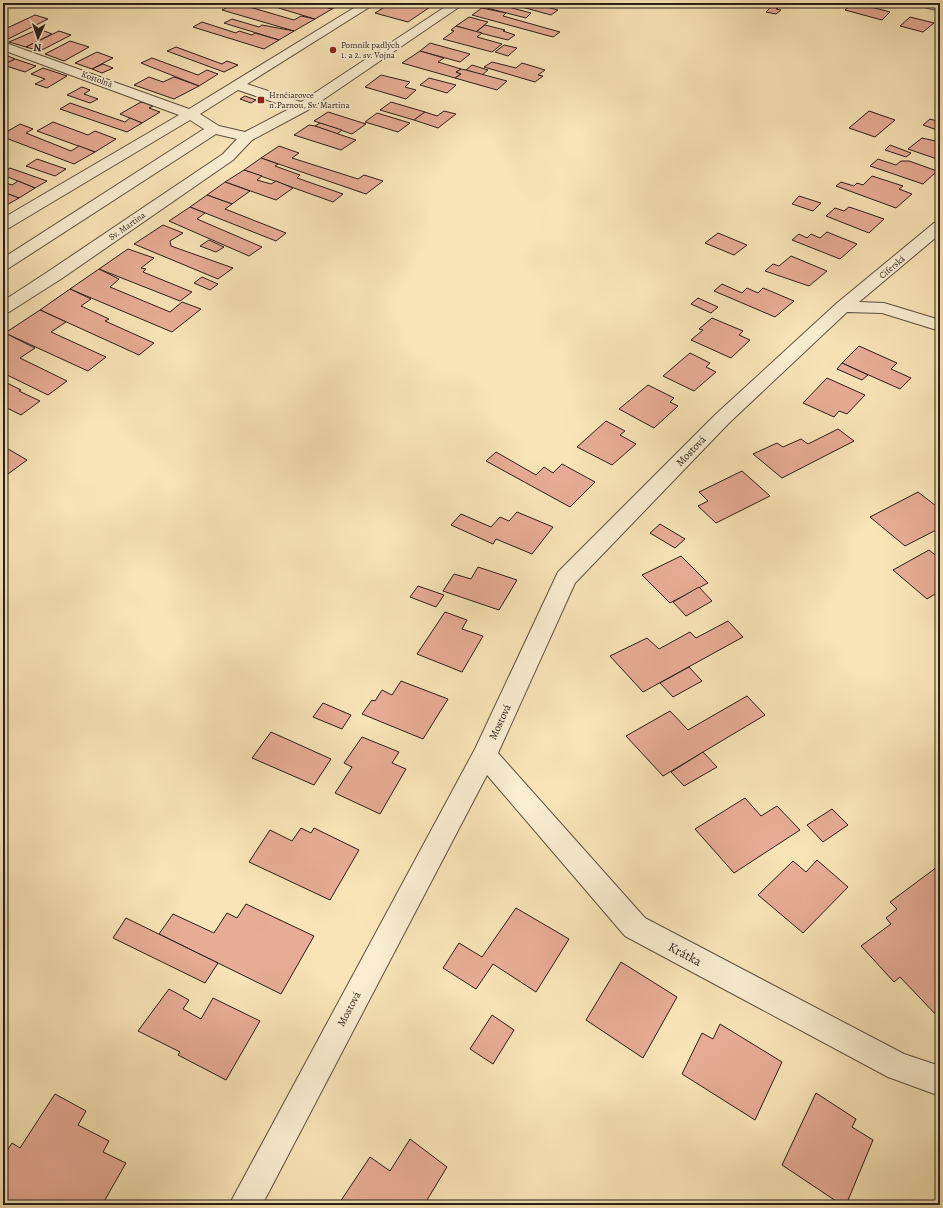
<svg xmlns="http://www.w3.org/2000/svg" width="943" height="1208" viewBox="0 0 943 1208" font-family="Alegreya,serif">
<rect width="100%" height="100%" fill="#f8e4b7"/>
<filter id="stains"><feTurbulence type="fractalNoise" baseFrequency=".005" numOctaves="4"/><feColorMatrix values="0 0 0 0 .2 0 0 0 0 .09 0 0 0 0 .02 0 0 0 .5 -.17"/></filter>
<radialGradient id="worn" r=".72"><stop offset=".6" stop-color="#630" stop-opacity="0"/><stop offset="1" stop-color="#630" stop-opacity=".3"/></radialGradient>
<!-- building -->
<g fill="#e7ac95" stroke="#291e17">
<polygon points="236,3 251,3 246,6 294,20 301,16 315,19 294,31 222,10"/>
<polygon points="262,3 289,3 295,5 298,3 311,3 332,9 315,19"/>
<polygon points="312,3 343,3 332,9"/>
<polygon points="391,3 436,3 408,22 375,13"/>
<polygon points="489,3 493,3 531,13 526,18 483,7"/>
<polygon points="507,3 531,3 558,10 551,15"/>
<polygon points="853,3 856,3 890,12 882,20 845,10"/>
<polygon points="772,6 778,8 776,9 781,10 776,14 766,12"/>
<polygon points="482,8 506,13 503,16 560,32 553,37 472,15"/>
<polygon points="35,15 48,19 6,40 3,39 3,30"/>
<polygon points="469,17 488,22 476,32 456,26"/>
<polygon points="910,17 934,23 923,32 900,26"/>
<polygon points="232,19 259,27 262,25 294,31 279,40 224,23"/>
<polygon points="202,22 236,33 239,31 252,35 255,33 279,40 264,49 193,27"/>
<polygon points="485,25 505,30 503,31 515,35 508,40 476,32"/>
<polygon points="456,26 482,33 477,37 502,44 492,52 443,39 454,31 451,30"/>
<polygon points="39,29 52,34 26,47 9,42"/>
<polygon points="59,31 71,35 40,51 26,47"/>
<polygon points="70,41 89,47 64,61 45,54"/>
<polygon points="430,43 470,54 460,62 420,51"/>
<polygon points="504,45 517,48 508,56 495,52"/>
<polygon points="176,47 222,64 227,61 238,65 224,72 167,51"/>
<polygon points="420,51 444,58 438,62 461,69 456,72 461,74 455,78 402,63"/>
<polygon points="97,52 113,58 92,69 75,63"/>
<polygon points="8,56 15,59 3,65 3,59"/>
<polygon points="152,58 198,75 207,70 218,74 199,86 141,63"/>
<polygon points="15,59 36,66 25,72 3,65"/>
<polygon points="492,62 516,68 522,63 545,70 538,75 543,76 535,82 484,67"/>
<polygon points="103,64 113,68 102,73 92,69"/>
<polygon points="472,65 488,70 482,75 466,70"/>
<polygon points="43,68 67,76 47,88 35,84 45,79 31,74"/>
<polygon points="461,69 466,70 507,81 497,90 455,78 461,74 456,72"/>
<polygon points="381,75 410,82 405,87 416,90 406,99 365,87"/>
<polygon points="149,77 163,82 174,77 199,86 174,99 134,85"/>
<polygon points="429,78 456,85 447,93 420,85"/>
<polygon points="82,87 90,90 84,94 98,99 90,103 67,95"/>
<polygon points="245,96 256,100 251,103 240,99"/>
<polygon points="141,102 153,106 149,108 160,112 142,123 120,114"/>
<polygon points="391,102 425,112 414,120 380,110"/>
<polygon points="70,103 125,122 130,118 142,123 127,132 60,109"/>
<polygon points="444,111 456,114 438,128 414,120 425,112 437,116"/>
<polygon points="869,111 895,120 875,137 849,128"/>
<polygon points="328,112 366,124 352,134 314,121"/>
<polygon points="377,113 410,123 398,132 365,122"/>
<polygon points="930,119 940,122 940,131 923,125"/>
<polygon points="53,122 88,135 95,131 116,139 95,152 37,131"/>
<polygon points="320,123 342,130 337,134 315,126"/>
<polygon points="20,124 33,129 26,133 71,151 79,146 95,152 74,164 3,137 3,134"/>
<polygon points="309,125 315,126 356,140 341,150 294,135"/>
<polygon points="922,138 940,142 940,160 908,149"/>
<polygon points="890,145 911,153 906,157 885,150"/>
<polygon points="279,146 299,153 292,158 358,179 364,175 383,181 366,194 261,158"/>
<polygon points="261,158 278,164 275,166 300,175 297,178 343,194 333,202 244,170"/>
<polygon points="37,159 66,169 55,176 26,166"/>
<polygon points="878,159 896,165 901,161 909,161 937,171 923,184 870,166"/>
<polygon points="10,168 47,181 35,188 3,175 3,172"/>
<polygon points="244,170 262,176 257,180 271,184 276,181 293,188 276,200 225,182"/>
<polygon points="872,176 903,186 899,189 912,194 896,208 836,186 841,182 854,186 857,183 863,185"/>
<polygon points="18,181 35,188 19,198 3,192 3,182 12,185"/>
<polygon points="225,182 250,191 232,204 207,195"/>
<polygon points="3,192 19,198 3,207"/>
<polygon points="207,195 232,204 225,209 286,233 276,241 190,207"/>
<polygon points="799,196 821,203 813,211 792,204"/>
<polygon points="190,207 205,213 197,219 262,247 249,256 169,221"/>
<polygon points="849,207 858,210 884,219 869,233 826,216 835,208 844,211"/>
<polygon points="163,225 183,233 170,241 171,246 233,268 218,279 134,244"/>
<polygon points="827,232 857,244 840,259 792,240 799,234 807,238 811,234 820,238"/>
<polygon points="718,233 747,245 734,255 705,243"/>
<polygon points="209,240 224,247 216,252 200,246"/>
<polygon points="128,249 154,258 141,268 146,269 143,272 192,292 180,301 99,269"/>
<polygon points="791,256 827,271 809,286 765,271 773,264 779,266"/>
<polygon points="99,269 119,279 110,287 170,312 182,302 201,309 172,332 70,289"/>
<polygon points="202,277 218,284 210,290 194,283"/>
<polygon points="722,284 742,293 747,288 758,293 763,288 794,301 775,317 714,291"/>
<polygon points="70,289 91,299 81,306 109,319 105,321 154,343 139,355 40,310"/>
<polygon points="698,298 718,307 711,313 691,304"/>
<polygon points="40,310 66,322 51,332 106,357 88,371 5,333"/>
<polygon points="712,318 743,331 739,335 750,340 731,358 691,340 703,330 699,329"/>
<polygon points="5,333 35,348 20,358 67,381 48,395 3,373 3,335"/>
<polygon points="859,346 897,363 891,369 911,378 900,389 842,363"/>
<polygon points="690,353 710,363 706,367 716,372 694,391 663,376"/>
<polygon points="842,363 868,375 862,380 837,369"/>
<polygon points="827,378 865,395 847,414 839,411 834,417 803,403"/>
<polygon points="3,381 21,390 19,391 40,401 21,415 3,406"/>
<polygon points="648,385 674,398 670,402 678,406 654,428 619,409"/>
<polygon points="606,421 625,431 620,435 636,444 612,465 577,447"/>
<polygon points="838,429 854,441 782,478 753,454 777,443 783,447 801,439 808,444"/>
<polygon points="3,446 27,460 8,474 3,472"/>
<polygon points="496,452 536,475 544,467 553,473 562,464 595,482 570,507 486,461"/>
<polygon points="742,471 770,496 716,523 698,506 708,501 699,492"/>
<polygon points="918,492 940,509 940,528 905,546 870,517"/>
<polygon points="517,512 553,527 532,554 496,539 493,544 451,525 461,514 491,527 500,517 509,521"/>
<polygon points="660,524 685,539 675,548 650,533"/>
<polygon points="929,550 940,559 940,591 927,599 893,570"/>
<polygon points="681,556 708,583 670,603 642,575"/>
<polygon points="478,567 517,580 499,610 443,591 454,574 471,579"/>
<polygon points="418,586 444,595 436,607 410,597"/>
<polygon points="699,587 712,601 686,616 673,602"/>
<polygon points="445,612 467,620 462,629 483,636 462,672 417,654"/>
<polygon points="728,621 743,637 643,692 610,656 647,638 659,649 690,632 696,638"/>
<polygon points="689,667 702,681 673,697 660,683"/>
<polygon points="401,681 448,699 423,739 362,714 372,700 375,701 382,690 392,695"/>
<polygon points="747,696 765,715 663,776 626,736 670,711 688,730"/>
<polygon points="323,703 351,715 342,729 313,717"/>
<polygon points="271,732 331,759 314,785 252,758"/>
<polygon points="362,737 399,752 392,763 406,769 380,814 335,793 352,767 344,763"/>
<polygon points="703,752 717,767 684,786 671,772"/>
<polygon points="745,798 761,816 777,806 800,830 734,873 695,829"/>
<polygon points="832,809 848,825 823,842 807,825"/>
<polygon points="301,828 311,833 314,828 359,850 330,900 249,862 270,830 292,841"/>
<polygon points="817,860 848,887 803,933 758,895 793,861 806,872"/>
<polygon points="937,867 940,870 940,1019 900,977 894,982 861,946 891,924 886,918 897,909 890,902"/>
<polygon points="246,904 314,936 281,994 159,934 173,914 214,933 227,913 237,918"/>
<polygon points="516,908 569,939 536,992 493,964 476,989 443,968 459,943 482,957"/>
<polygon points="126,918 218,963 205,983 113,938"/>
<polygon points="621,962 677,997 643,1058 586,1020"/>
<polygon points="169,989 189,1000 183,1009 201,1019 213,998 260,1021 226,1080 178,1055 180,1052 138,1031"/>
<polygon points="492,1015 514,1030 493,1064 470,1049"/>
<polygon points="720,1024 782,1062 755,1120 682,1074 702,1033 713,1039"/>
<polygon points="816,1093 856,1119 852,1127 873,1140 846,1205 842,1205 782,1165"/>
<polygon points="55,1094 86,1111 78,1125 109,1141 103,1152 126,1163 102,1205 3,1205 3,1157 12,1143 20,1148"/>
<polygon points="410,1139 447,1167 424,1205 338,1205 370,1157 390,1171"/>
</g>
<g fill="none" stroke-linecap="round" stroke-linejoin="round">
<defs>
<g id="minor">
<path d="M 362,3 L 376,3 L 247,84 L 301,102 L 451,3 L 465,3 L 308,110 L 252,140 L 233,160 L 61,279 L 9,312 L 3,313 L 3,301 L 49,271 L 223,154 L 237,139 L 216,134 L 9,268 L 3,270 L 3,258 L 204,129 L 190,120 L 9,228 L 3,230 L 3,218 L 179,115 L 3,50 L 3,42 L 189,109 ZM 238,90 L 291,108 L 245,132 L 219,126 L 200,114 Z"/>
<polygon points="918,3 940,3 940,11 920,6"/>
<polygon points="940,221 940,234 859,302 884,303 940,320 940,331 882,313 847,312 729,423 575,583 498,753 645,918 904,1054 940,1066 940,1096 888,1077 625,936 487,775 262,1205 229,1205 475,749 558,572 715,415 837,303 934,223"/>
</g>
</defs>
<!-- minor casing -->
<use href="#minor" stroke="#5d503f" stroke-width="2"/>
<!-- minor -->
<use href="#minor" fill="#faedd0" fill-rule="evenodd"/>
</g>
<!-- markers -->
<g fill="#8f2418" stroke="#faedd0" stroke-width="1.5">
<circle cx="333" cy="50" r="4"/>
<rect x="257" y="96" width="8" height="8" rx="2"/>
</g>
<g text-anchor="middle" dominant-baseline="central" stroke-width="3.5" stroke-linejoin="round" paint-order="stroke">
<!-- far-poi labels -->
<g font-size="9" fill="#291e17" stroke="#faedd0" text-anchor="start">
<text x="341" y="45">Pomník padlých<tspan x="341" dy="10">1. a 2. sv. Vojna</tspan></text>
<text x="269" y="95">Hrnčiarovce<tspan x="269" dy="10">n.Parnou, Sv. Martina</tspan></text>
</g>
<!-- far-street labels -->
<g font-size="9" fill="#291e17" stroke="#faedd0">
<text transform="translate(97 79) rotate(20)">Kostolná</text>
<text transform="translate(127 226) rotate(-35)">Sv. Martina</text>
<text transform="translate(892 267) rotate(-40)">Cíferská</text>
</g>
<!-- street labels -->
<g font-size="11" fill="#291e17" stroke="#faedd0">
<text transform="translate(691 451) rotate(-46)">Mostová</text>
<text transform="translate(500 722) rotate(-65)">Mostová</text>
<text transform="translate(349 1009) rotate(-62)">Mostová</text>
</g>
<!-- near-street labels -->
<g font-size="13" fill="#291e17" stroke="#faedd0">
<text transform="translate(685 954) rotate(28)">Krátka</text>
</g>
</g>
<!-- margin -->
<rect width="943" height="1208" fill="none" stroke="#f8e4b7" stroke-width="16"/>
<rect x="4" y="4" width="935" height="1200" fill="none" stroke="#291e17" stroke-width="2"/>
<rect x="8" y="8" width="927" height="1192" fill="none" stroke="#291e17"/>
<!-- north arrow -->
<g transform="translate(38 38) rotate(183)" stroke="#faedd0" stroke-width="3" paint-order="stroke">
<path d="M0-3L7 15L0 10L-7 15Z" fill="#291e17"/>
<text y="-6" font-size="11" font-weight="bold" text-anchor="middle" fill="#291e17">N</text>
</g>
<rect width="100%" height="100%" filter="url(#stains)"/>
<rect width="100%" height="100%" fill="url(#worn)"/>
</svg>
